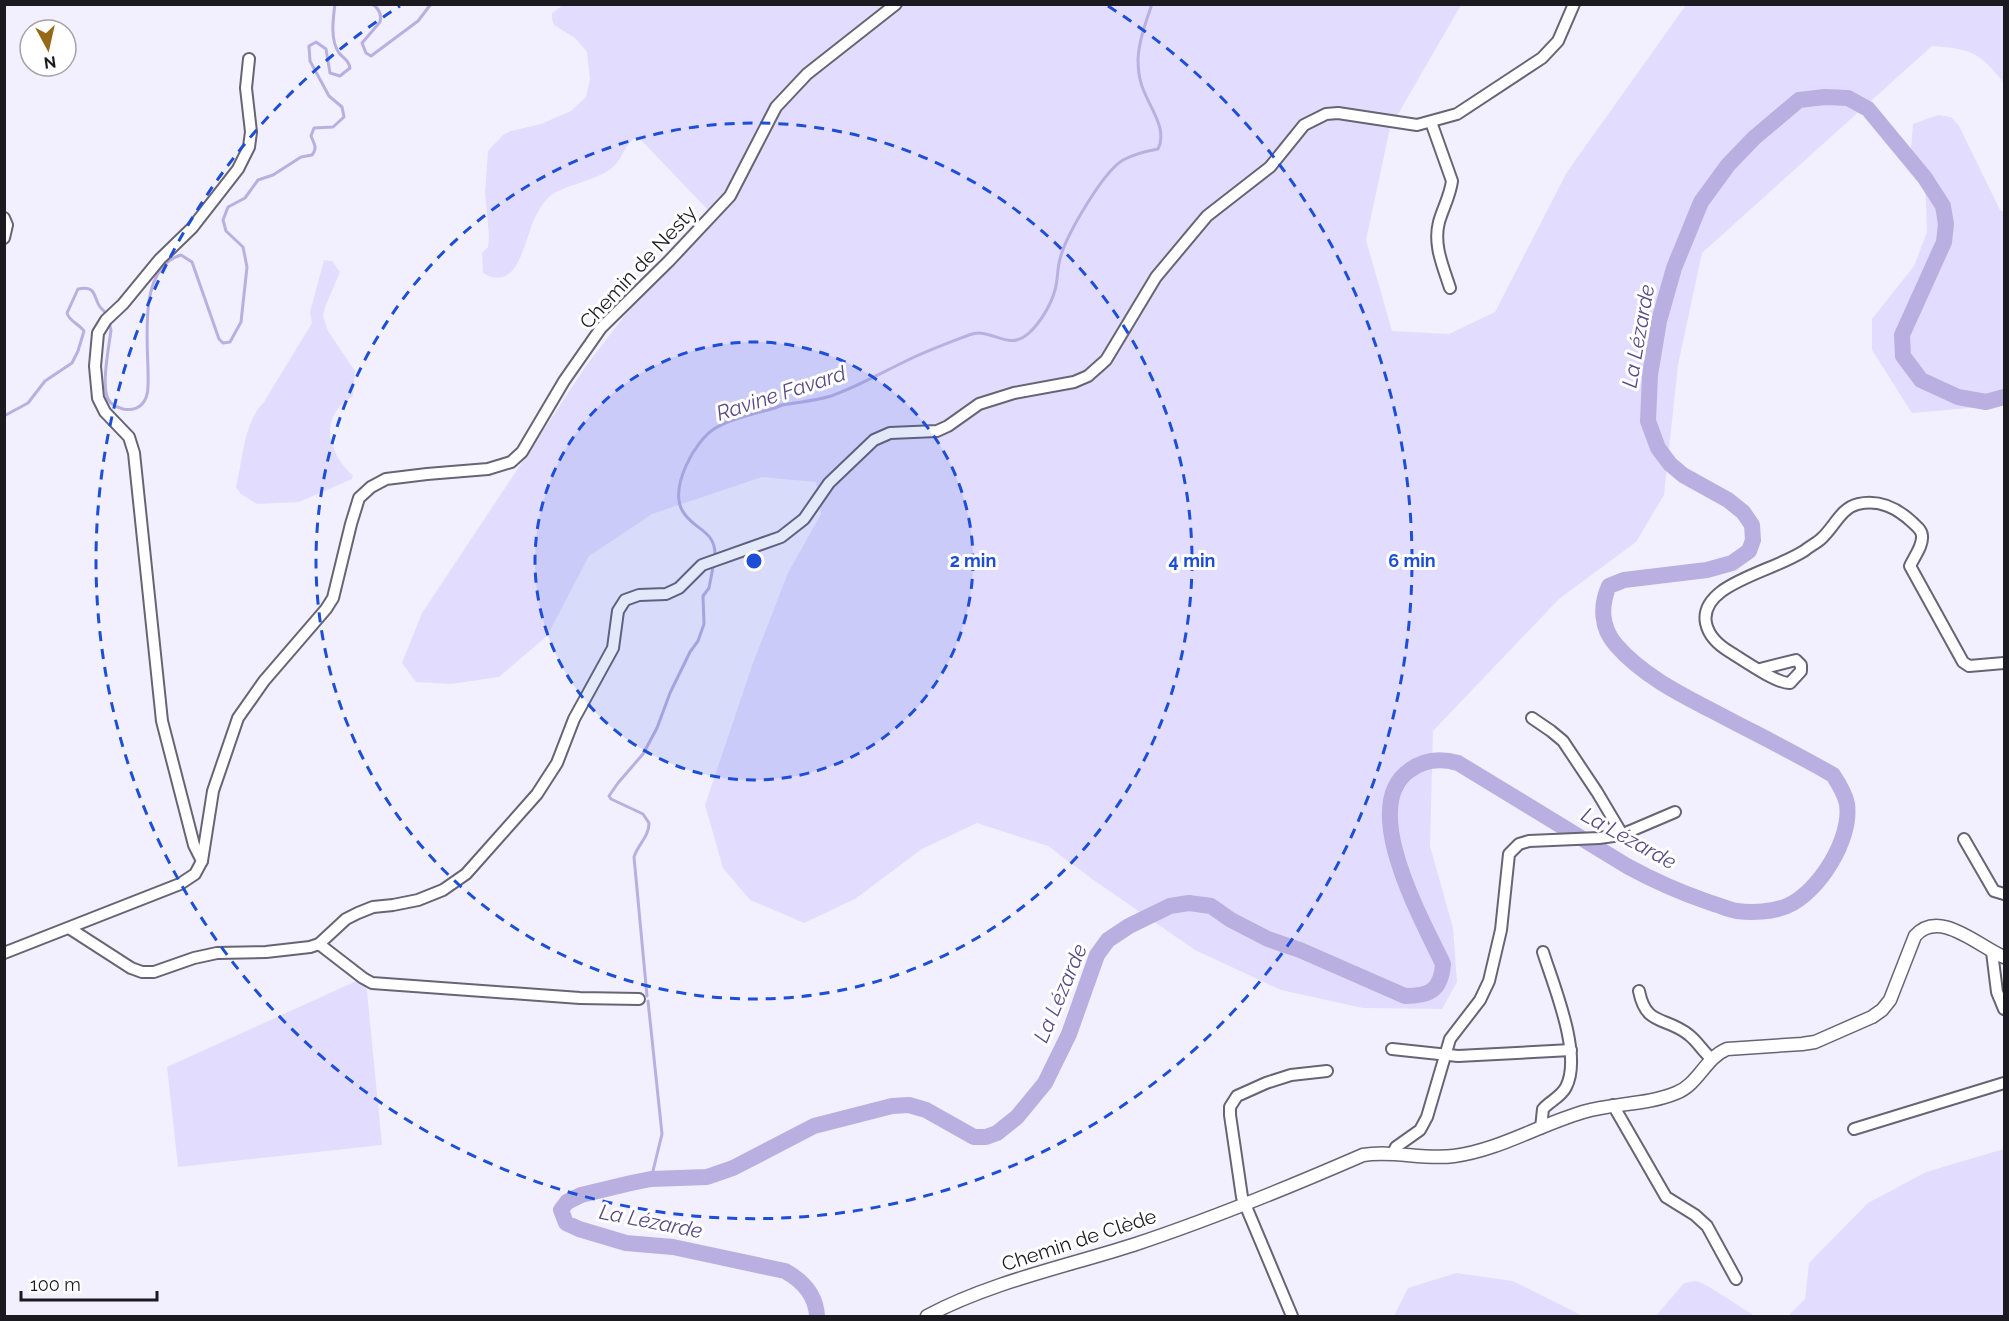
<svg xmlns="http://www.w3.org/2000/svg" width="2009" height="1321" viewBox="0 0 2009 1321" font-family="Raleway,sans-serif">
<rect width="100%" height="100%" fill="#f2f0fe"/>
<!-- green -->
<g fill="#e2ddfe">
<path d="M 563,5 L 1461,5 L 1390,128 L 1366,240 L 1392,331 L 1449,334 L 1495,312 L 1567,172 L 1686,5 L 2004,5 L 2004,83 C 1979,52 1972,49 1932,46 L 1702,253 L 1678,365 L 1664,495 L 1636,542 L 1559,599 L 1433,731 L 1430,846 L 1453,928 L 1457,982 L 1442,1009 L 1363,1008 L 1281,990 L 1195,950 L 1092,879 L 1048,846 L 977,823 L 922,849 L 855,899 L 804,923 L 750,900 L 723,868 L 705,805 L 753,663 L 788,573 L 821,514 L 816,482 L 762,477 L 652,514 L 589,556 L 547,636 L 499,677 L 451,684 L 416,682 L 402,663 L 422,613 L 586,366 L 625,315 L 708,223 L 709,211 L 640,139 L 633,139 C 624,147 622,160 612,168 C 596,181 563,185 549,197 C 545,200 541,207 538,212 C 525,231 521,296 483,273 L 482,253 L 488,247 L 489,236 L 485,193 L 488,151 L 503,135 L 511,131 L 541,124 L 571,111 L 586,97 L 590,79 L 587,52 L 575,38 L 554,25 L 552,19 L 552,13 Z"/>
<polygon points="1938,115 1951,117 1959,126 2000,210 2004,212 2004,405 1912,413 1872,350 1872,319 1914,266 1927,232 1925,178 1911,148 1913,124"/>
<path d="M 324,260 L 332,261 L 340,272 L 325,307 L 323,316 L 328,331 L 355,371 L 353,396 C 318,417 327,451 353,476 L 352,479 L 299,502 L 257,504 L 241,494 L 236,487 C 243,460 243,423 264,402 L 312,323 L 310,312 Z"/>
<polygon points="363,978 367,991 382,1145 178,1167 167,1067"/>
<polygon points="2004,1149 2004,1316 1788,1316 1805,1299 1809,1263 1868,1203 1926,1172"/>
<polygon points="1456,1273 1513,1281 1583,1316 1394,1316 1408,1288"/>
<polygon points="1697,1281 1706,1285 1755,1316 1656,1316 1684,1283"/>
</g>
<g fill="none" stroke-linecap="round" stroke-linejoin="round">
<!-- stream -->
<g stroke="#b9b0e1" stroke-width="3">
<path d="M 372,4 C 379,8 382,15 380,22 L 362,43 L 366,53 L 371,56 L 418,21 L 431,4"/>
<path d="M 109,322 L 111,330 C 109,347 101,385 108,399 C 111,405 117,407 123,409 C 139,412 148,402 148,386 C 150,351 134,269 181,255 L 192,262 L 219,339 L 223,343 L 230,342 L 241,322 L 247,267 L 243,247 L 226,231 L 223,220 L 228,207 L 245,198 L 258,180 L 273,175 L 301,157 L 312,155 C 318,147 314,144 311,136 L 314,128 L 333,127 L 344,117 L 342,107 L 329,96 L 310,61 L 309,46 L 316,42 L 326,49 L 330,73 L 340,76 L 350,68 C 349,60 344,59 339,53 C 330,40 333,19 335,4"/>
<path d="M 4,416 L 28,403 L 45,381 L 72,363 L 78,351 L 84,331 C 79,324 69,321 67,313 L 78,289 C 97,285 93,297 100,307 C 103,310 106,313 108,316"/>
<path d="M 715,556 C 716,529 692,530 682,510 C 670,487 694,442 714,429 C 729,419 757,413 775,408 L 782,405 C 798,402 815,401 831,396 C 857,387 881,373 906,361 C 926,351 948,343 969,335 C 992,326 1007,353 1029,333 C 1040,323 1051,305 1055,290 C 1058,280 1057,269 1060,259 C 1066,235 1103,172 1123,160 C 1134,154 1147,151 1158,149 C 1169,128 1146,103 1141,83 C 1139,76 1138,66 1138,59 C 1139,40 1146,22 1152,4"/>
<path d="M 647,996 L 634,857 C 638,844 649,837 649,823 L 643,814 L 611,799 L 609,796 L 618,783 L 643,754 L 657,728 L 670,693 L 690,652 L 698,641 L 704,624 L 703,596 L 709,588 L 714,562"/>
<polyline points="648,1001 662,1134 651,1179"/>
</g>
<!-- river -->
<path stroke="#b9b0e1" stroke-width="16" d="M 817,1316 C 816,1296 803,1281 785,1271 L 673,1247 L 626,1243 L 579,1229 L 566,1223 L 561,1210 L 567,1202 L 581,1195 L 631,1183 L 651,1179 L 707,1177 L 733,1168 L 814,1126 L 892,1106 L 909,1105 L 926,1110 L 974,1137 L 986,1137 L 997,1133 L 1017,1117 L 1045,1083 L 1069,1034 L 1097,955 L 1108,940 L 1129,926 L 1170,906 L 1189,903 L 1211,906 L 1231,920 L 1268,939 L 1300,950 L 1405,996 C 1429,996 1441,991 1443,964 C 1423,921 1357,806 1410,770 C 1425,759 1441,758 1458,763 L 1627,866 C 1654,881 1682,893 1711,903 C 1719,905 1729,910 1737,911 C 1752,913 1773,912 1787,906 C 1819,892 1852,839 1847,804 C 1845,794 1839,784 1833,775 C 1794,752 1752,732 1711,710 C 1678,693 1641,674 1616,645 C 1601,628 1600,606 1609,586 L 1624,580 L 1707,570 L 1732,563 L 1749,551 L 1753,540 L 1752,525 L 1743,512 L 1728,500 L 1683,475 L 1670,464 L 1658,448 L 1648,421 L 1650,375 L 1659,321 L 1674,268 L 1701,202 L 1728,165 L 1754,138 L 1799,100 L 1825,97 L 1848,98 L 1868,109 L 1925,178 L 1943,206 L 1946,224 L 1944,242 L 1902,335 L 1903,356 L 1921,380 L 1958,397 L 1986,402 L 2004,397"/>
<defs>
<g id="minor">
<path d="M 1431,122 L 1452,181 C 1450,196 1443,208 1439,222 C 1433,245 1443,266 1450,288"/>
<polyline points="4,218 7,225 4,238"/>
<path d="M 1760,669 L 1796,660 L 1801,665 L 1801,671 L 1790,683 C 1777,684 1743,660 1730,652 C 1705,637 1694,612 1722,591 C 1746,574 1778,567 1804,551 C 1810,546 1817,543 1822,538 C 1835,526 1841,508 1858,504 C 1880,499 1897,508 1912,522 C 1916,526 1922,530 1922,536 C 1923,546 1914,557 1910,566 L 1963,662 L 1969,666 L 2004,663"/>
<polyline points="1532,718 1551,731 1563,741 1597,792 1622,834"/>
<polyline points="1964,839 1994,891 2004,894"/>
<polyline points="202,861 194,845 162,721 134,453 129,437 105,412 98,398 95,366 98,333 106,320 123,304 160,259 192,228 238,169 249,147 251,132 246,88 249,59"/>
<polyline points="69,928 131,968 142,972 154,972 194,958 217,953 266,952 310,947 319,944 346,919 358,913 373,907 393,905 418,900 443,890 466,874 537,794 557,763 574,719 613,648 618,611 625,600 639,595 666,594 679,588 702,565 781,537 804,519 829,483 874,440 890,433 937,431 948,426 979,404 1014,393 1074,382 1088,376 1106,360 1156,277 1207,216 1270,167 1304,125 1326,114 1338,113 1417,125 1457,114 1542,58 1558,41 1574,4"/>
<polyline points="319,944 363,978 372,983 580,998 639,999"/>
<polyline points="1992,952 1997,992 2004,1009"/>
<polyline points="4,953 180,884 195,874 202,861 213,791 238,718 264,681 326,609 333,598 351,524 359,498 371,487 386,479 427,474 488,469 511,462 522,452 564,381 601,328 669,261 730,196 776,107 807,74 896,4"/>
<path d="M 1639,991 C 1646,1027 1666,1016 1689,1035 C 1698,1042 1703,1052 1712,1059"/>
<polyline points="1392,1049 1458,1056 1571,1050"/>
<polyline points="1613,1105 1666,1197 1695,1215 1707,1226 1736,1279"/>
<path d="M 1541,1128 L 1543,1109 C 1550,1101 1561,1097 1566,1087 C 1583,1055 1553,984 1543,952"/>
<polyline points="1854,1129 2004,1083"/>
<polyline points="1393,1153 1396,1147 1420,1130 1427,1117 1450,1039 1480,1000 1489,981 1501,930 1509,854 1519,844 1529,841 1599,838 1621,835 1675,812"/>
<polyline points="1292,1316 1242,1197 1230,1115 1230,1107 1237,1096 1266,1083 1291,1075 1327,1071"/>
</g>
<path id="major" d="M 927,1316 C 991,1282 1064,1267 1133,1245 C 1212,1219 1287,1188 1363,1155 C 1393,1150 1423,1160 1454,1156 C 1499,1150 1539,1125 1583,1112 C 1613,1103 1647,1105 1676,1093 C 1699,1084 1705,1058 1727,1049 L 1802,1044 L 1815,1042 L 1872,1017 L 1882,1010 L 1890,1000 L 1915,936 C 1939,908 1978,946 2004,957"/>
</defs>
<!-- minor casing -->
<use href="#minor" stroke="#676574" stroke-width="14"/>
<!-- major casing -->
<use href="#major" stroke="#676574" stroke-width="15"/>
<!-- minor -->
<use href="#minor" stroke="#fff" stroke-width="10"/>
<!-- major -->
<use href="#major" stroke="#fff" stroke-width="12"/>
</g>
<!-- distance rings -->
<circle cx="754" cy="561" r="219" fill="#1d4ed8" fill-opacity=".12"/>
<g fill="none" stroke="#1d4ed8" stroke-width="3" stroke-dasharray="10 8">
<circle cx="754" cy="561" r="219"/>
<circle cx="754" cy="561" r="438"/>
<path d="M1108 6A658 658 0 1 1 400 6"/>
</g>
<g text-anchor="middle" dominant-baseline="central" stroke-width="6" stroke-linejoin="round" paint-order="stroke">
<!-- street labels -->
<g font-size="20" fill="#1b1a20" stroke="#fff">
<text transform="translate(638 267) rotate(-47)">Chemin de Nesty</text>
<text transform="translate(1079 1240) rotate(-18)">Chemin de Clède</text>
</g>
<!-- water labels -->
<g font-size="21" font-style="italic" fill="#584a88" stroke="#fff">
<text transform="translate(1638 336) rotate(-80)">La Lézarde</text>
<text transform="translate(781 393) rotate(-18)">Ravine Favard</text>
<text transform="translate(1629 838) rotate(29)">La Lézarde</text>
<text transform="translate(1060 993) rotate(-67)">La Lézarde</text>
<text transform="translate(651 1221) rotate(11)">La Lézarde</text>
</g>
</g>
<circle cx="754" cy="561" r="9" fill="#1d4ed8" stroke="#fff" stroke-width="3"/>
<g font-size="18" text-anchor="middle" font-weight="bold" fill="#1d4ed8" stroke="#fff" stroke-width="6" stroke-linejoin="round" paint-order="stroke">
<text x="973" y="567">2 min</text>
<text x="1192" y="567">4 min</text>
<text x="1412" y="567">6 min</text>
</g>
<!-- border -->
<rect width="2009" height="1321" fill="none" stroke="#1b1a20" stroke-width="12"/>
<!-- north arrow -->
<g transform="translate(48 48) rotate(172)"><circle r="28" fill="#ffffff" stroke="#a4a3a6" stroke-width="1.5"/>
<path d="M0-4.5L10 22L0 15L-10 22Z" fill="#966817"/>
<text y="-9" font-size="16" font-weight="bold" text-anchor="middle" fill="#1b1a20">N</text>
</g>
<!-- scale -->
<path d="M21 1291v9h136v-9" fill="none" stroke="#1b1a20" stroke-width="3"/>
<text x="30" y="1291" font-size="18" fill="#1b1a20" stroke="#ffffff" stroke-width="4.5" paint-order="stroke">100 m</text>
</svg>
